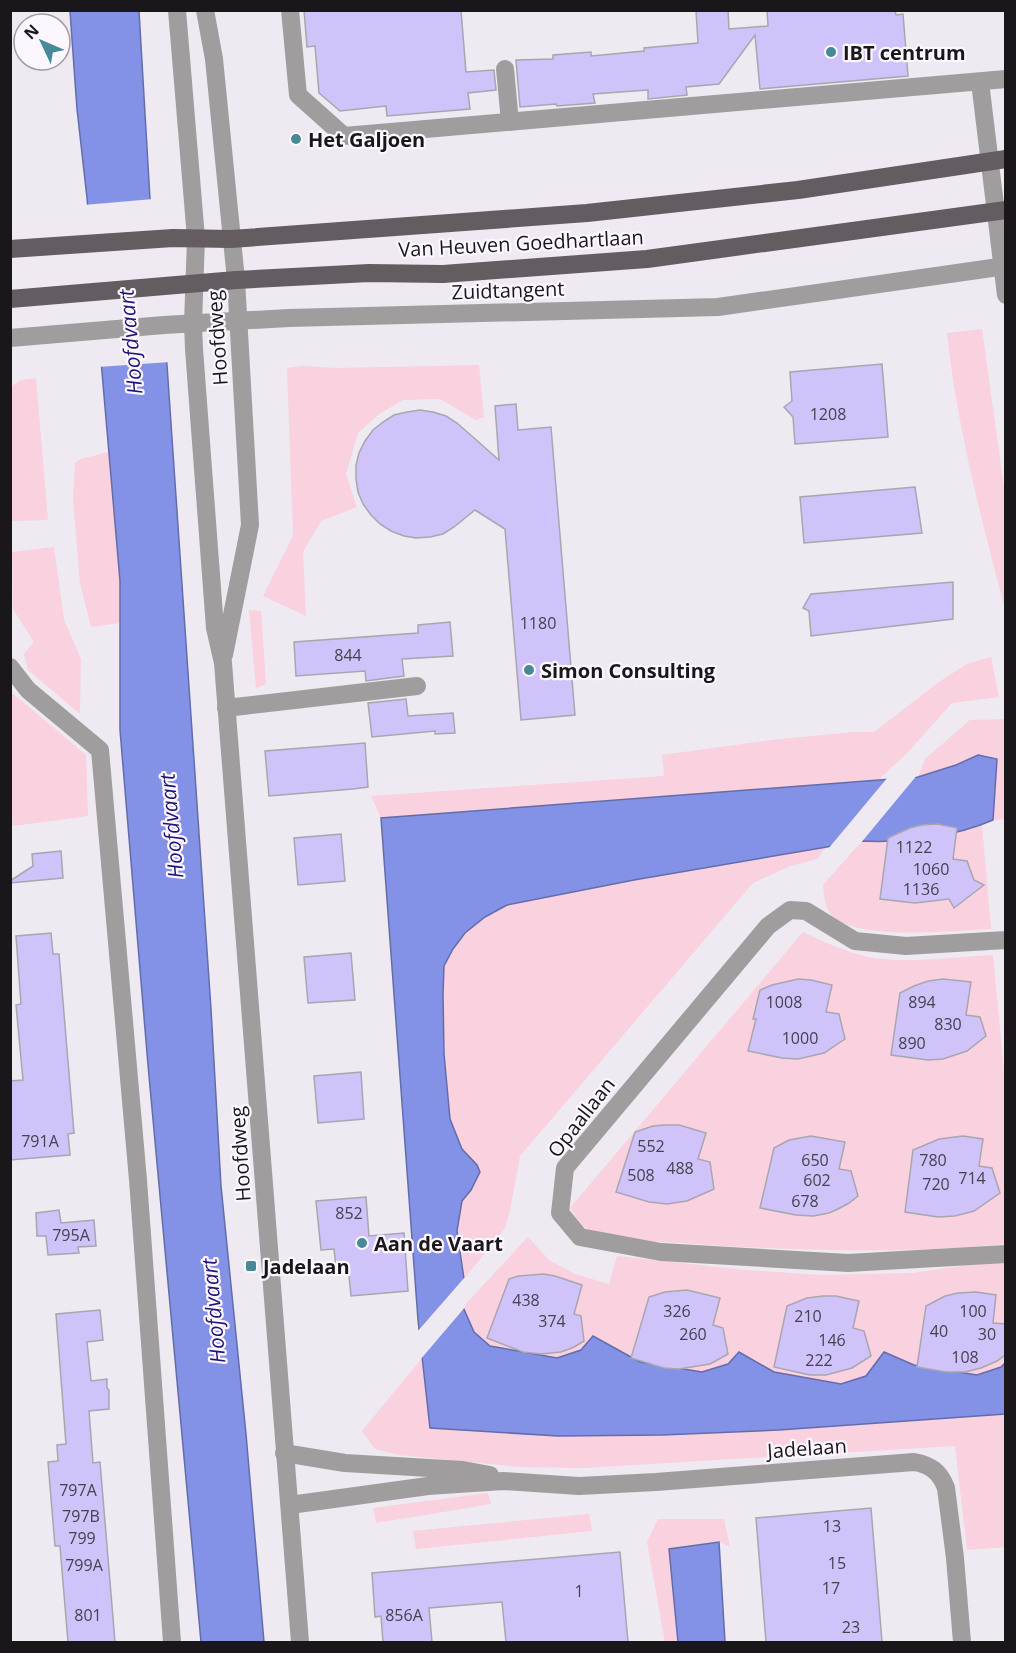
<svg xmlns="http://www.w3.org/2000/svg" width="1016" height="1653" viewBox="0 0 1016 1653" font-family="'Open Sans',sans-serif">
<rect width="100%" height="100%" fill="#efe9f1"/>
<!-- green -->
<g fill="#f9d1df">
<path d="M 982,329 L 1005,495 L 1005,609 C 981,518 957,427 947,333 Z"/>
<polygon points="479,365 484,417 476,420 440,399 403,400 379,414 358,433 346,474 357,507 321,521 303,552 306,616 263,596 293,536 287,368 303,366 336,368"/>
<polygon points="36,378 48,520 12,521 11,387 21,380"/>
<polygon points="109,452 120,581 120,623 91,627 80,583 73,501 75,463 81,459"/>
<polygon points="54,547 64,620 81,659 80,714 28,670 24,654 34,642 13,609 12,552"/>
<polygon points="249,610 261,611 266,684 256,688"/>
<polygon points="991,657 999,697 952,703 907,753 876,782 381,818 371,796 664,776 662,755 771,740 854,732 874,732 939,682 967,664"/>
<polygon points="11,692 86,755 88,816 13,826 10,807"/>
<polygon points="1005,719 1005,819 993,820 997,759 978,755 956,765 918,777 925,759 970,720"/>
<path d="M 982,825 L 991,929 C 959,930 840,944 827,908 C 824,901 824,892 823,885 L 862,841 C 902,843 943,837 982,825 Z"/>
<polygon points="826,847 817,859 788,867 753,883 520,1156 510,1210 505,1228 464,1279 457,1231 462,1201 471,1190 477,1165 462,1149 450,1119 444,1054 443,994 444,966 453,949 465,933 485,917 507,905 634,880"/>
<path d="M 803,932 C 824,942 846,952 868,957 C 904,964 956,957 993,955 L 1006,1094 L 1005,1244 C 902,1254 799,1251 695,1244 C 662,1241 626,1242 595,1233 C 584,1230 576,1217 570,1208 Z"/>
<polygon points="528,1237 549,1260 575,1274 609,1284 617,1256 745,1270 821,1275 913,1273 995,1261 1005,1264 1005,1363 1001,1367 977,1375 914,1365 885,1352 866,1376 841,1384 774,1372 739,1352 728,1364 703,1372 640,1362 593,1336 581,1350 557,1358 490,1346 474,1332 463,1307"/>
<polygon points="423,1357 430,1428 558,1436 662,1435 779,1430 1005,1414 1005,1547 967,1550 955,1446 583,1468 519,1467 399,1455 375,1449 362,1431"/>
<polygon points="488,1493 491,1504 376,1523 373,1508"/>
<polygon points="589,1514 592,1531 416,1549 413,1531"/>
<polygon points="658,1519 724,1519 730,1547 719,1542 669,1549 678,1642 665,1642 647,1542"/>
</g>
<!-- water -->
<g fill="#8392e7" stroke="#636da9" stroke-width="1.5">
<polygon points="70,11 139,11 150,199 167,365 211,1009 221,1186 246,1434 264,1642 201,1642 148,1065 120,730 120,581 87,198 77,109"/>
<path d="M 978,755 L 997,759 L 993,820 C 954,837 904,843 862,841 L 634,880 L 507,905 L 485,917 L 465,933 L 453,949 L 444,966 L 443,994 L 444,1054 L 450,1119 L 462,1149 L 477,1165 L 480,1172 L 471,1190 L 462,1201 L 457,1231 L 464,1279 L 463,1307 L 474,1332 L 490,1346 L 557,1358 L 581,1350 L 593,1336 L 640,1362 L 702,1372 L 728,1364 L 739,1352 L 774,1372 L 841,1384 L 866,1376 L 884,1352 L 914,1365 L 977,1375 L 1001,1367 L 1005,1363 L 1005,1414 L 779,1430 L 662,1435 L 558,1436 L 430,1428 L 418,1320 L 381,818 L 918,777 L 956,765 Z"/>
<polygon points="719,1542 725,1642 678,1642 669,1549"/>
</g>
<!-- pier -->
<g fill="#efe9f1">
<polygon points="153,199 170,362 98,367 84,205"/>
<polygon points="918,774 860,844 828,849 888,777"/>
<polygon points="465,1277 467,1288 466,1306 420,1360 417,1332"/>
</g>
<!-- building -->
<g fill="#cfc3f9" stroke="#a8a6af" stroke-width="1.5">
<polygon points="304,10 461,10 466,72 494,70 496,90 468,93 470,109 387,116 386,106 340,111 319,93 315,46 307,47"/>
<polygon points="706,10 728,10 729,29 768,26 767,10 895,10 896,15 903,14 908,76 760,89 755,35 719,84 686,87 687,95 648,99 648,90 593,94 595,103 557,106 556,104 520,107 516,60 553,59 553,55 591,52 591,56 644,51 644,48 698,43 696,11"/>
<polygon points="882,364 888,437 795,444 793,417 784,407 792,401 790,372"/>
<polygon points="516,404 518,430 551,427 575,715 521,720 505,529 475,510 454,527 443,534 430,537 416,538 404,536 391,531 380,524 371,515 363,504 358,492 356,479 356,465 359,453 365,441 373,430 383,422 394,415 407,412 420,410 433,412 446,416 457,423 499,460 495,406"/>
<polygon points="915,487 922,533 804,543 800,497"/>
<polygon points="953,582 953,619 811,636 809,611 803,608 811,594"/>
<polygon points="450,622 453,656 402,659 404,676 366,681 365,671 296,676 294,642 418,633 418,625"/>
<polygon points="406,699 408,716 453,713 455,733 435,734 435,731 372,737 368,703"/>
<polygon points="365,743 368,787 353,789 269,796 265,751"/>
<polygon points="937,824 957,828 953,859 967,861 974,880 984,885 954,908 949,899 915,903 880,899 888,838 910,828 922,825"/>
<polygon points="341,834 345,881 298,885 294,838"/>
<polygon points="61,851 63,878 10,883 10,881 33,866 32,854"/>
<polygon points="51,933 53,954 59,954 74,1133 68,1134 70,1155 10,1160 10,1081 23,1080 16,1005 21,1004 16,936"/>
<polygon points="351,953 355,1000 308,1003 304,957"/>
<polygon points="798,979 811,980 832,985 826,1012 839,1014 845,1039 824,1053 798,1059 782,1058 748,1051 756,1019 753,1019 760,990 772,985"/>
<polygon points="943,979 971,982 966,1015 980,1017 986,1036 967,1051 943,1059 928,1060 891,1055 900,993 914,986 928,981"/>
<polygon points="361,1072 364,1119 318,1123 314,1076"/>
<polygon points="664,1125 679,1125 706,1133 698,1159 710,1162 714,1189 687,1201 667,1204 649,1202 616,1192 635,1132 653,1126"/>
<polygon points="811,1136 845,1142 839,1169 851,1171 858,1196 849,1203 838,1209 829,1213 813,1216 796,1215 760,1208 774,1148 789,1140"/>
<polygon points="963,1136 983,1139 979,1166 992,1168 1000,1193 974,1211 955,1216 938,1217 905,1212 913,1150 939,1139"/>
<polygon points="366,1197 369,1236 404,1233 408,1291 351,1296 348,1266 336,1267 334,1249 321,1250 316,1201"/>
<polygon points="59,1210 61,1223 94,1220 96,1246 78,1247 79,1253 48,1255 46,1236 37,1236 36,1213"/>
<polygon points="544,1274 555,1276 582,1285 574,1314 581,1316 584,1341 574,1347 561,1352 541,1354 523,1352 487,1338 509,1279 518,1276"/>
<polygon points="687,1290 720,1298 713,1325 723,1328 728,1354 710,1364 679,1369 664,1368 631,1358 649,1297 665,1292"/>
<polygon points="976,1292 996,1295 993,1323 1005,1324 1005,1355 997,1361 981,1368 965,1372 946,1372 917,1367 926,1306 945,1296 958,1293"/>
<polygon points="823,1296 836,1296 859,1301 853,1328 864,1331 871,1356 852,1368 826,1375 810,1375 774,1367 787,1306 807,1298"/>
<polygon points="100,1310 103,1340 87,1342 91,1381 107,1379 107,1388 109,1390 109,1409 89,1411 93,1463 100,1462 115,1642 68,1642 60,1546 55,1546 48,1462 58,1461 57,1445 66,1444 56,1314"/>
<polygon points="871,1508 882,1642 766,1642 756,1518"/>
<polygon points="620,1552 628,1642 506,1642 502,1602 429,1608 432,1642 383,1642 381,1616 375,1617 372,1573"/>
</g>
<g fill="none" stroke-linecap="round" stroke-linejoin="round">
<!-- minor -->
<g stroke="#a09d9f" stroke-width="18">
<polyline points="177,10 196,238 193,324 194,349 215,628 223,663 300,1642"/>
<polyline points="205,10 214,59 236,280 250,525 224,655"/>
<polyline points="290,10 298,95 344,136 1006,79"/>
<polyline points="505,69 510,122"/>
<polyline points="980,82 1006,295"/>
<polyline points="10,338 164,325 289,318 718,307 1006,266"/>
<polyline points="10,667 28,690 100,750 138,1180 172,1642"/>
<polyline points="226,708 417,686"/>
<polyline points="1006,940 906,946 855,941 806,911 790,910 768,926 565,1168 560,1213 580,1237 661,1252 848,1263 1006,1254"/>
<polyline points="284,1453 345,1463 463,1470 490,1475"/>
<path d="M 290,1505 L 428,1486 L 503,1481 L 579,1486 L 656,1482 L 914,1462 C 931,1465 940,1472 946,1488 L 955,1558 L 962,1642"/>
</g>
<!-- major -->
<g stroke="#635c61" stroke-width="18">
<polyline points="10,249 173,238 231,239 587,213 798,190 1006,159"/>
<polyline points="10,299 236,280 369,273 443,274 647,259 1006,210"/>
</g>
</g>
<!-- markers -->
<g fill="#468999" stroke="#fcf6ff" stroke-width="2">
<circle cx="831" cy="52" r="6"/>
<circle cx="296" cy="139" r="6"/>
<circle cx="529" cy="670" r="6"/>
<circle cx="362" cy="1243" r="6"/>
<rect x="245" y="1260" width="12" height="12" rx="3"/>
</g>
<g text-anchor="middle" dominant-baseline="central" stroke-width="4.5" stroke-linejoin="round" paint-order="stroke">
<!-- number labels -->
<g font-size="16" fill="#464251">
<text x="828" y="414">1208</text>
<text x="538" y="623">1180</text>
<text x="348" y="655">844</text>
<text x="914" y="847">1122</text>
<text x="931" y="869">1060</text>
<text x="921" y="889">1136</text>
<text x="784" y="1002">1008</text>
<text x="922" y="1002">894</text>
<text x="948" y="1024">830</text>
<text x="800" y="1038">1000</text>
<text x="912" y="1043">890</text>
<text x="40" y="1141">791A</text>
<text x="651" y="1146">552</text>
<text x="815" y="1160">650</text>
<text x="933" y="1160">780</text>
<text x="680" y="1168">488</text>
<text x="641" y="1175">508</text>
<text x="972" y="1178">714</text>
<text x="817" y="1180">602</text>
<text x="936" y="1184">720</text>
<text x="805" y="1201">678</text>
<text x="349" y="1213">852</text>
<text x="71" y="1235">795A</text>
<text x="526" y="1300">438</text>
<text x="677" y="1311">326</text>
<text x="973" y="1311">100</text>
<text x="808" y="1316">210</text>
<text x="552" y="1321">374</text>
<text x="939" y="1331">40</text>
<text x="693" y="1334">260</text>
<text x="987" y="1334">30</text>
<text x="832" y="1340">146</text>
<text x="965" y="1357">108</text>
<text x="819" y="1360">222</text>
<text x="78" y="1490">797A</text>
<text x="81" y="1516">797B</text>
<text x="832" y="1526">13</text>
<text x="82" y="1538">799</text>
<text x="837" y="1563">15</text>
<text x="84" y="1565">799A</text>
<text x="831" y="1588">17</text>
<text x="579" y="1591">1</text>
<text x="88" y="1615">801</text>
<text x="404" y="1615">856A</text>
<text x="851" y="1627">23</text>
</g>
<!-- poi labels -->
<g font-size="20" font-weight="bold" fill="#191719" stroke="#fcf6ff" text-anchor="start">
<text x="843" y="52">IBT centrum</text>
<text x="308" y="139">Het Galjoen</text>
<text x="541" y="670">Simon Consulting</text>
<text x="374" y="1243">Aan de Vaart</text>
<text x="263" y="1266">Jadelaan</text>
</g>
<!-- street labels -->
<g font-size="20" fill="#191719" stroke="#fcf6ff">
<text transform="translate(521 243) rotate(-3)">Van Heuven Goedhartlaan</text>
<text transform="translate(508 290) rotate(-2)">Zuidtangent</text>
<text transform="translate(217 338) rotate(-94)">Hoofdweg</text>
<text transform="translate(581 1117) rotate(-52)">Opaallaan</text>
<text transform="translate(240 1154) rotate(-94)">Hoofdweg</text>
<text transform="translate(807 1448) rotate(-4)">Jadelaan</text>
</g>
<!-- water labels -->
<g font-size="21" font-style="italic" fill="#1e1477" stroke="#fcf6ff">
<text transform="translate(130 342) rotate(-95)">Hoofdvaart</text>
<text transform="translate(171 826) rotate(-95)">Hoofdvaart</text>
<text transform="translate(213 1311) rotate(-95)">Hoofdvaart</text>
</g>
</g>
<!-- border -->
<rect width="1016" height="1653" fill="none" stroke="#191719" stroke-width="24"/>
<!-- north arrow -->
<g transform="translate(42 42) rotate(314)"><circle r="28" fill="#fcf6ff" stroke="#a19da3" stroke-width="1.5"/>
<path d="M0-4.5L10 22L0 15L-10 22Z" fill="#468999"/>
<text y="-9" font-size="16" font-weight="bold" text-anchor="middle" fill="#191719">N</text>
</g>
</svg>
